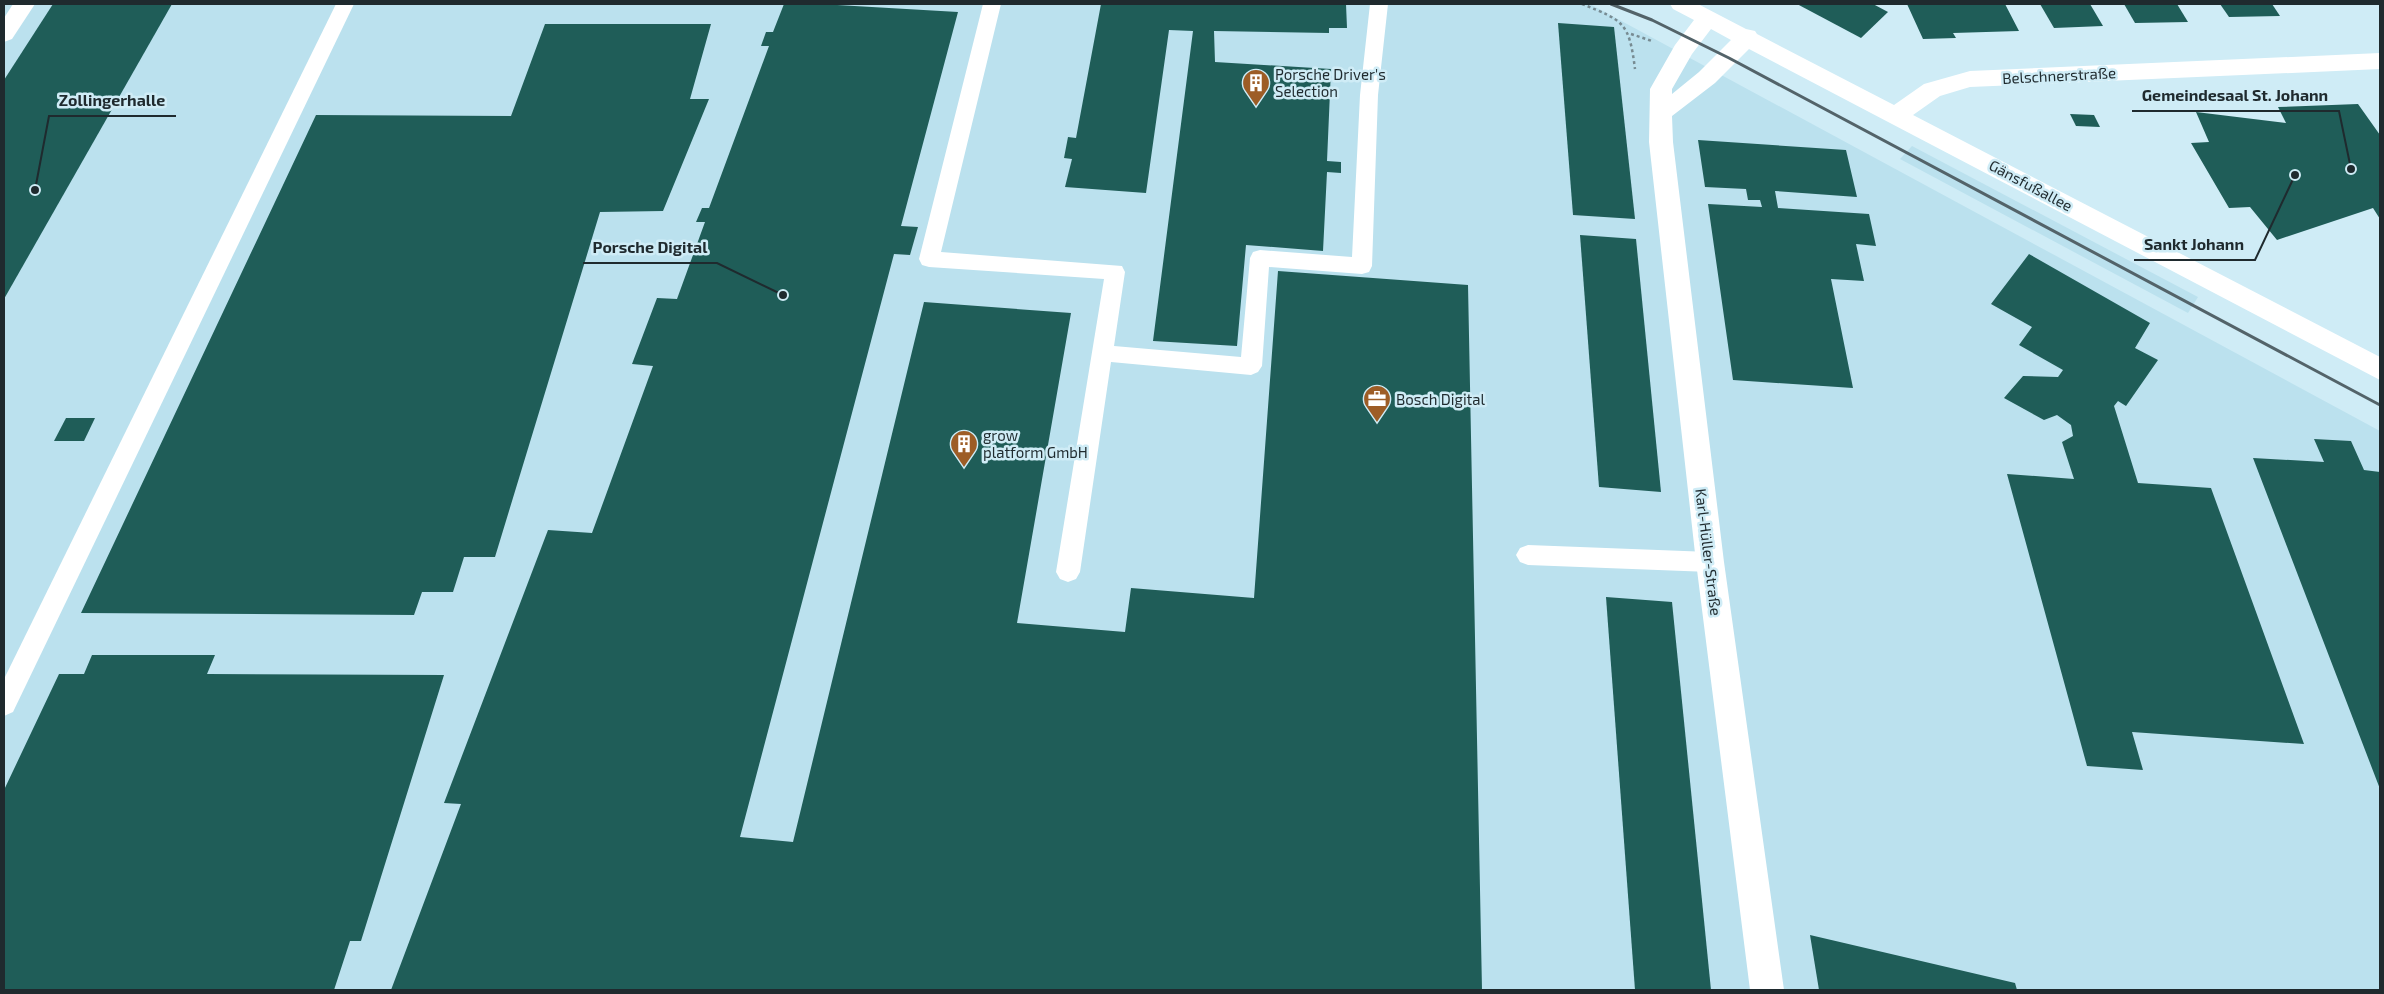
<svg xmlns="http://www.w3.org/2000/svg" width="2384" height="994" viewBox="0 0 2384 994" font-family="'Exo 2',sans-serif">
<rect width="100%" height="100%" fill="#cfecf6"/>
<!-- built -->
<g fill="#bbe1ee">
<polygon points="4,4 1590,4 2380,431 2380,990 4,990"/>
<polygon points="1912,146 2198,297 2188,313 1900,159"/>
</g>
<!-- building -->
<g fill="#1f5d58">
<polygon points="53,4 172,4 4,299 4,80"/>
<polygon points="784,4 820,4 958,12 901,226 918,227 910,255 894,254 740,837 793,842 924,302 1071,313 1017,623 1125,632 1131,588 1254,598 1278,271 1468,285 1482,990 391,990 461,804 444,803 548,530 592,533 653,366 632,364 657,298 677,299 705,222 696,222 702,208 709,208 769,46 761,46 766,32 773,32"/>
<polygon points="1101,4 1346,4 1347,28 1329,28 1329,33 1214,31 1215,62 1331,69 1327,161 1341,162 1341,173 1327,172 1323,251 1246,245 1237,346 1153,341 1193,31 1169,30 1146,193 1065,187 1072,159 1064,158 1068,137 1076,138"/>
<polygon points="1797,4 1873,4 1888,12 1861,38"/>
<polygon points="1907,4 2005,4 2019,31 1953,33 1956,38 1923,39"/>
<polygon points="2040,4 2090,4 2103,26 2054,28"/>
<polygon points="2124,4 2177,4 2188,22 2135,23"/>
<polygon points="2220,4 2272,4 2280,16 2229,17"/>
<polygon points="1558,23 1614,27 1635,219 1573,215"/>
<polygon points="545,24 711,24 690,99 709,99 663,211 600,212 495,557 464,557 453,592 422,592 414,615 81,613 316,115 511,116"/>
<polygon points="2358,104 2380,135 2380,219 2373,208 2277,240 2250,207 2229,208 2191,143 2209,142 2196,112 2286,123 2278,107"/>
<polygon points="2070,114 2094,115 2100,127 2076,126"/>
<polygon points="1698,140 1846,150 1857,197 1775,191 1778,208 1869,214 1876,246 1856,244 1864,281 1831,279 1853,388 1733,380 1708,204 1762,207 1760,200 1748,200 1746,189 1705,187"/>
<polygon points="1580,235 1636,239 1661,492 1599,487"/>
<polygon points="2029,254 2150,323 2135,348 2158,360 2126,406 2118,401 2114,406 2138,483 2211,488 2304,744 2132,732 2143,770 2087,766 2007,474 2074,479 2062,442 2073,436 2071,425 2057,415 2044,420 2004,398 2023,376 2058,377 2063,370 2019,345 2032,327 1991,304"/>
<polygon points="66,418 95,418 84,441 54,441"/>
<polygon points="2314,439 2351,441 2364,470 2380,472 2380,789 2253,458 2324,462"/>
<polygon points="1606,597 1672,602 1711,990 1635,990"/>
<polygon points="92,655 215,655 207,674 444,675 361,941 350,941 334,990 4,990 4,790 59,674 84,674"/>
<polygon points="1810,935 2015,983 2017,990 1819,990"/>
</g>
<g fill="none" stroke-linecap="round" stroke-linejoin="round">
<!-- path -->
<g stroke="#778b92" stroke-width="2.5" stroke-dasharray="3 3" stroke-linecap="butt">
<path d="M 1582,4 C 1624,21 1629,22 1635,69"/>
<polyline points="1631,34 1652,41"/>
</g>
<!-- lane -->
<g fill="#fff" fill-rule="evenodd">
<polygon points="336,4 354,4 13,712 4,716 4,679"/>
<polygon points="983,4 1001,4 941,252 1122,266 1125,272 1114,346 1241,357 1250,258 1253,252 1260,250 1352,257 1360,95 1370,4 1388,4 1378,95 1372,266 1369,272 1362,274 1269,267 1262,366 1258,372 1251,375 1111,362 1080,572 1076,579 1068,582 1060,579 1056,572 1104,279 929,267 922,265 919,259"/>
<polygon points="1528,545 1710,552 1718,555 1722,562 1718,569 1710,572 1528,565 1520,562 1516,555 1520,548"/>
</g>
<!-- street -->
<g fill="#fff" fill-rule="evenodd">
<polygon points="13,4 35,4 12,39 4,42 4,18"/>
<path d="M 1670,4 L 1698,4 L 1746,29 L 1755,31 L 1757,34 L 1894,105 L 1924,84 L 1970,71 L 2380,53 L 2380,69 L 1970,87 L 1940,96 L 1913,115 L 2380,357 L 2380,380 L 1749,49 L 1715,83 L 1672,116 L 1673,142 L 1724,562 L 1784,990 L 1750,990 L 1696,562 L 1649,142 L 1650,89 L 1675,45 L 1694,20 L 1673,9 ZM 1711,29 L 1731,40 L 1699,72 L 1672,94 L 1672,89 L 1692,54 Z"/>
</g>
<!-- rail -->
<polyline stroke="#536369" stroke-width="3" points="1611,4 1652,20 1729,58 2380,405"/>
</g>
<!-- icons -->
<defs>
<symbol id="building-pin" viewBox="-11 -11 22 30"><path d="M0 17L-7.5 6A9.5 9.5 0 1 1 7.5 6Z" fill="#9d5d26" stroke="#cfecf6"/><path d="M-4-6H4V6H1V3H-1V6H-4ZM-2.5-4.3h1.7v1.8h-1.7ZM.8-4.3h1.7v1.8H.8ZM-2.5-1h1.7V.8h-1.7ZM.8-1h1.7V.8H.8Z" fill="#fff"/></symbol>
<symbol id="office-pin" viewBox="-11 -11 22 30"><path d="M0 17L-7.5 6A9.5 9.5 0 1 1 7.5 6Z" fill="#9d5d26" stroke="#cfecf6"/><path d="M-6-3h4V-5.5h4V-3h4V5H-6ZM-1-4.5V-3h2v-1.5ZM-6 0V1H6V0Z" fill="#fff"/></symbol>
</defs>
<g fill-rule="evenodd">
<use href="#building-pin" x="1240" y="67" width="32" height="43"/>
<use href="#office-pin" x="1361" y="383" width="32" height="43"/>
<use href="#building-pin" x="948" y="428" width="32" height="43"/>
</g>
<g text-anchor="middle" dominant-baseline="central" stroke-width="5" stroke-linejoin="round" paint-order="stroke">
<!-- poi labels -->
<g font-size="15" fill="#1f2a2e" stroke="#cfecf6" text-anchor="start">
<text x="1275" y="74">Porsche Driver's<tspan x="1275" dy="17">Selection</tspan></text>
<text x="1396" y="399">Bosch Digital</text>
<text x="983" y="435">grow<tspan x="983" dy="17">platform GmbH</tspan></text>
</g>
<!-- street labels -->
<g font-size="15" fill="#1f2a2e" stroke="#cfecf6">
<text transform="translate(2059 75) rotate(-3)">Belschnerstraße</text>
<text transform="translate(2031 185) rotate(28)">Gänsfußallee</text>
<text transform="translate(1709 552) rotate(83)">Karl-Hüller-Straße</text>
</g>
</g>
<!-- callouts -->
<path fill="none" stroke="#1f2a2e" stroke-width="2" d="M2351 169L2339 111H2132M35 190L49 116H176M2295 175L2255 260H2134M783 295L717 263H583"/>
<g fill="#1f2a2e" stroke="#cfecf6" stroke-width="2">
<circle cx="2351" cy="169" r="5"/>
<circle cx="35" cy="190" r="5"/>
<circle cx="2295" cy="175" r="5"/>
<circle cx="783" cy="295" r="5"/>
</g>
<g font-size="16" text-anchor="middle" font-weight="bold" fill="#1f2a2e" stroke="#cfecf6" stroke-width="5" stroke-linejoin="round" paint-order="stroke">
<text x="2235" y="101">Gemeindesaal St. Johann</text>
<text x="112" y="106">Zollingerhalle</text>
<text x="2194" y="250">Sankt Johann</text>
<text x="650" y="253">Porsche Digital</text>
</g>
<!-- border -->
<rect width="2384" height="994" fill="none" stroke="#1f2a2e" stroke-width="10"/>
</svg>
